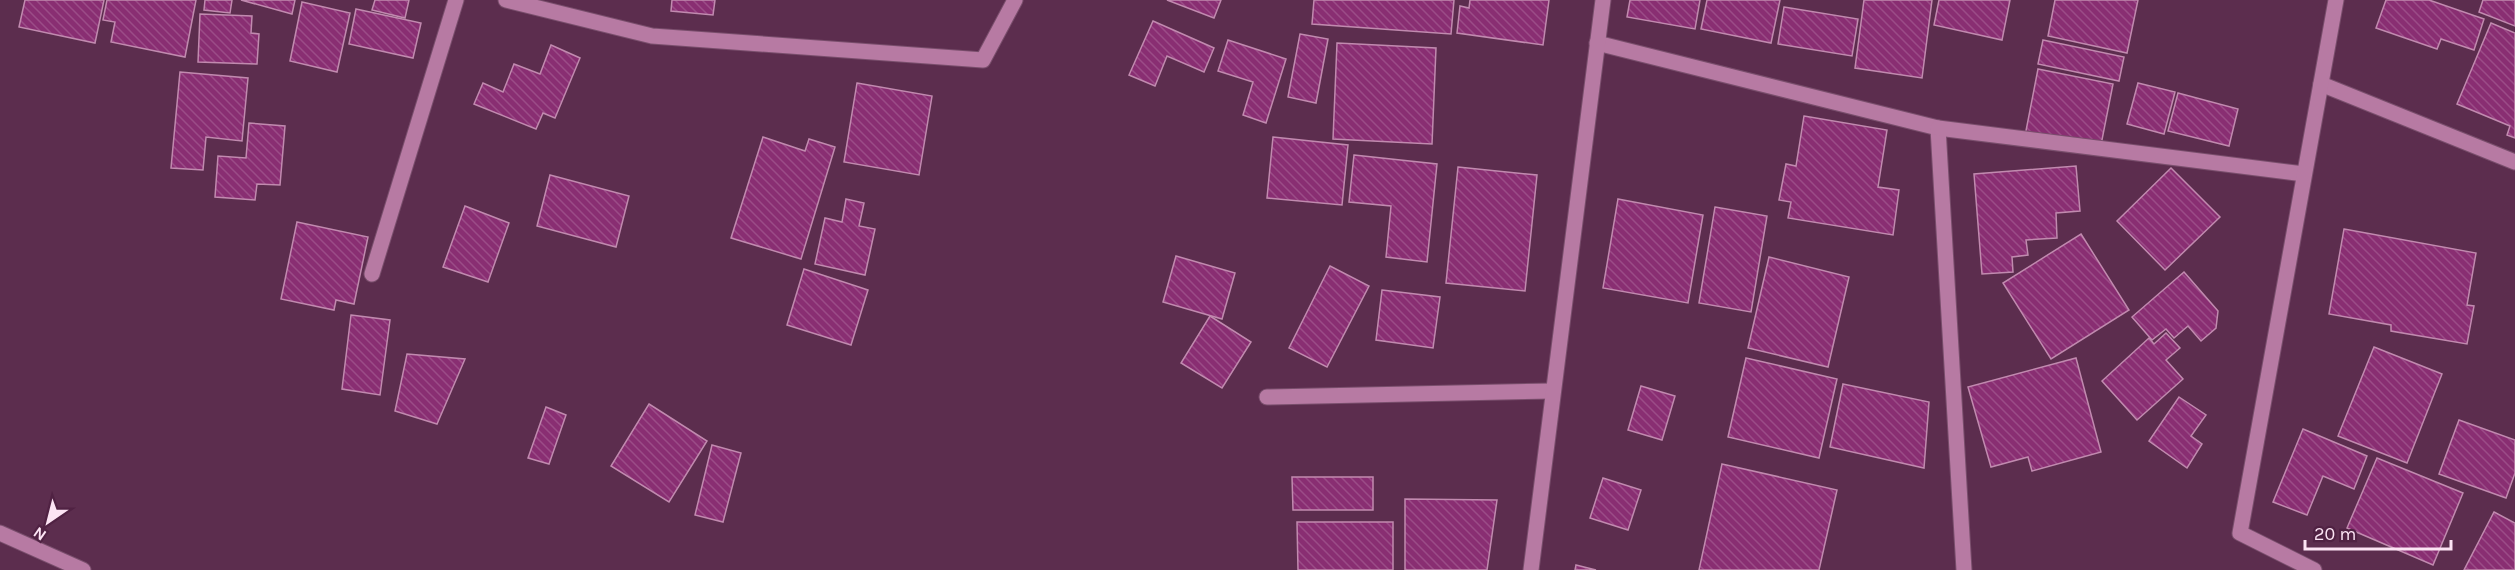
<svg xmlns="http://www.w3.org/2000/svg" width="2515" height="570" viewBox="0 0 2515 570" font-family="Karla,sans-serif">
<defs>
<pattern id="building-back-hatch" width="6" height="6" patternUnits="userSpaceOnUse" patternTransform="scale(1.5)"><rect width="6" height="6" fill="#892e72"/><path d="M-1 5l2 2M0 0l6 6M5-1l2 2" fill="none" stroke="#9b4c87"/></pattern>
</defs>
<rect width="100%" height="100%" fill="#5c2d4e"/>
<!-- building -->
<g fill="url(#building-back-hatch)" stroke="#c18aaf" stroke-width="1.5">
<polygon points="25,0 104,0 95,43 19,27"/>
<polygon points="107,0 196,0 185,57 111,42 115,22 103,20"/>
<polygon points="205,0 232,0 230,13 204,10"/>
<polygon points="241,0 295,0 292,14"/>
<polygon points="375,0 409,0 405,18 372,10"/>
<polygon points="672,0 715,0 713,15 671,11"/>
<polygon points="1167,0 1221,0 1214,18"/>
<polygon points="1314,0 1454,0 1451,34 1312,24"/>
<polygon points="1470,0 1549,0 1543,45 1457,33 1460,6 1469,8"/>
<polygon points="1630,0 1700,0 1695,29 1627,17"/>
<polygon points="1707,0 1780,0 1771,43 1701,29"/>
<polygon points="1864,0 1932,0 1922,78 1855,68"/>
<polygon points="1939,0 2010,0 2002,40 1934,25"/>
<polygon points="2055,0 2138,0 2127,53 2048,36"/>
<polygon points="2386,0 2429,0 2484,19 2474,50 2441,39 2437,49 2376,28"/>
<polygon points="2483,0 2515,0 2515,26 2479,12"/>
<polygon points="302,2 350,13 337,72 290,61"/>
<polygon points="1784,7 1858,19 1852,56 1778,44"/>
<polygon points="356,9 421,23 413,58 349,44"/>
<polygon points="200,14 252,16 251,33 259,34 257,64 198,62"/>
<polygon points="1153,21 1214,48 1204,72 1167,56 1155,86 1129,75"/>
<polygon points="2491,23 2515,33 2515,138 2507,135 2510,126 2457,104"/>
<polygon points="1300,34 1328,39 1316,103 1288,97"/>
<polygon points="1228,40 1286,59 1266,123 1243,115 1253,82 1218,71"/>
<polygon points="2043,40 2124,57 2119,81 2038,64"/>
<polygon points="1337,43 1436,48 1432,144 1333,139"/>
<polygon points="551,45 580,58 555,118 543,113 536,129 474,104 483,83 503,92 514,64 540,74"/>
<polygon points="2038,69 2113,84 2100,150 2025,136"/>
<polygon points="180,72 248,78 242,141 206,137 203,170 171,168"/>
<polygon points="857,83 932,96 919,175 844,162"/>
<polygon points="2138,83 2175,92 2164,134 2127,124"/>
<polygon points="2178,93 2238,109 2229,146 2168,131"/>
<polygon points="1804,116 1887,130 1878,187 1899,190 1893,235 1788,218 1791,202 1779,200 1786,164 1796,166"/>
<polygon points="249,123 285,126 280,185 257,184 255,200 215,197 218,156 246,158"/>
<polygon points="763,137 805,151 809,139 835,147 801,259 731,238"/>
<polygon points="1273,137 1348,145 1342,205 1267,198"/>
<polygon points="1354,155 1437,164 1427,262 1386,257 1391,206 1349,202"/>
<polygon points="2076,166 2080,211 2056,213 2057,238 2026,240 2028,255 2012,257 2013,272 1982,274 1974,174"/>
<polygon points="1458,167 1537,175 1525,291 1446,283"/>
<polygon points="2171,168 2220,217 2165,270 2117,221"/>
<polygon points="550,175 629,196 616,247 537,226"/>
<polygon points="846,199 864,203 859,226 875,229 865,275 815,264 825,218 842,222"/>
<polygon points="1618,199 1703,215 1688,303 1603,288"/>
<polygon points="465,206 509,223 488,282 443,267"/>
<polygon points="1715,207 1767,216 1751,312 1699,303"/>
<polygon points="297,222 368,237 354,304 336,300 334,310 281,299"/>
<polygon points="2344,229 2476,253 2467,305 2474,306 2467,344 2391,331 2391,325 2329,314"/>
<polygon points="2081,234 2129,310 2051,359 2003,283"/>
<polygon points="1176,256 1235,273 1222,319 1163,302"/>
<polygon points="1769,257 1849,277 1828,367 1748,348"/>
<polygon points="1330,266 1369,286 1327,367 1289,348"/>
<polygon points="804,269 868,290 851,345 787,325"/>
<polygon points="2184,272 2218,311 2216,328 2201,341 2188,326 2174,338 2166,329 2152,340 2132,317"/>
<polygon points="1382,290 1440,297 1433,348 1376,340"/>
<polygon points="351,315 390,320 380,395 342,389"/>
<polygon points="1210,316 1251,342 1222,388 1181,363"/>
<polygon points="2166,333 2180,348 2166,360 2183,379 2137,420 2102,381 2149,338 2154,344"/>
<polygon points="2374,347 2442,374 2407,463 2338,436"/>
<polygon points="407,354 465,359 437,424 395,411"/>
<polygon points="1746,358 1837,379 1819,458 1728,437"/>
<polygon points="2076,358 2101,452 2032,471 2028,457 1991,467 1968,387"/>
<polygon points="1843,384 1929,402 1924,468 1830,447"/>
<polygon points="1641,386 1675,396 1662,440 1628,430"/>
<polygon points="2179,397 2206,415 2191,436 2202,444 2187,468 2149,441"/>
<polygon points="649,404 707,441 669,502 611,466"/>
<polygon points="546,407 566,415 549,464 528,458"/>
<polygon points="2459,420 2515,440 2515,473 2506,498 2439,474"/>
<polygon points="2303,429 2367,456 2354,489 2323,476 2307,515 2273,502"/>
<polygon points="712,445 741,453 723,522 695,515"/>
<polygon points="2377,458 2463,493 2433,565 2347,528"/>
<polygon points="1722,464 1837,490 1819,570 1699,570"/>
<polygon points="1292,477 1373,477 1373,510 1293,510"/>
<polygon points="1603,478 1641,490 1628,530 1590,518"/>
<polygon points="1405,499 1497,500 1487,570 1405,570"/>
<polygon points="2494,512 2515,523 2515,570 2464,570"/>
<polygon points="1297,522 1393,522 1393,570 1298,570"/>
<polygon points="1576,565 1596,570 1575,570"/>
</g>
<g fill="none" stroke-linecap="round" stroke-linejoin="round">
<defs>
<g id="minor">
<polyline points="506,0 652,36 983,60 1015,0"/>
<polyline points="1597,43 1938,128 1964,570"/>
<polyline points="2321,84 2515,162"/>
<polyline points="1938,128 2304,174"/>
<polyline points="372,274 456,0"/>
<polyline points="1267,397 1553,391"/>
<polyline points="0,533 83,570"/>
<polyline points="1531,570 1603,0"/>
<polyline points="2314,570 2240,533 2336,0"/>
</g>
</defs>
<!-- minor casing -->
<use href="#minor" stroke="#794e6c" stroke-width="17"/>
<!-- minor -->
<use href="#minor" stroke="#b77aa3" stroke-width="15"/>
</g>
<!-- north arrow -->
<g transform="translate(48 522) rotate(215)" stroke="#502243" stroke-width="4.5" paint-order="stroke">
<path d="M0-4.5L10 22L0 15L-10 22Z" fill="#fce4f4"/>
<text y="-9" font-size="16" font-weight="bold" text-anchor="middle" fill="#fce4f4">N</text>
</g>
<!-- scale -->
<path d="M2305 540v9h146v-9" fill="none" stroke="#fce4f4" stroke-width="3"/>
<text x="2314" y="540" font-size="18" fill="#fce4f4" stroke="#502243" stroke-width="4.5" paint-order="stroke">20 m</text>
</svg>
